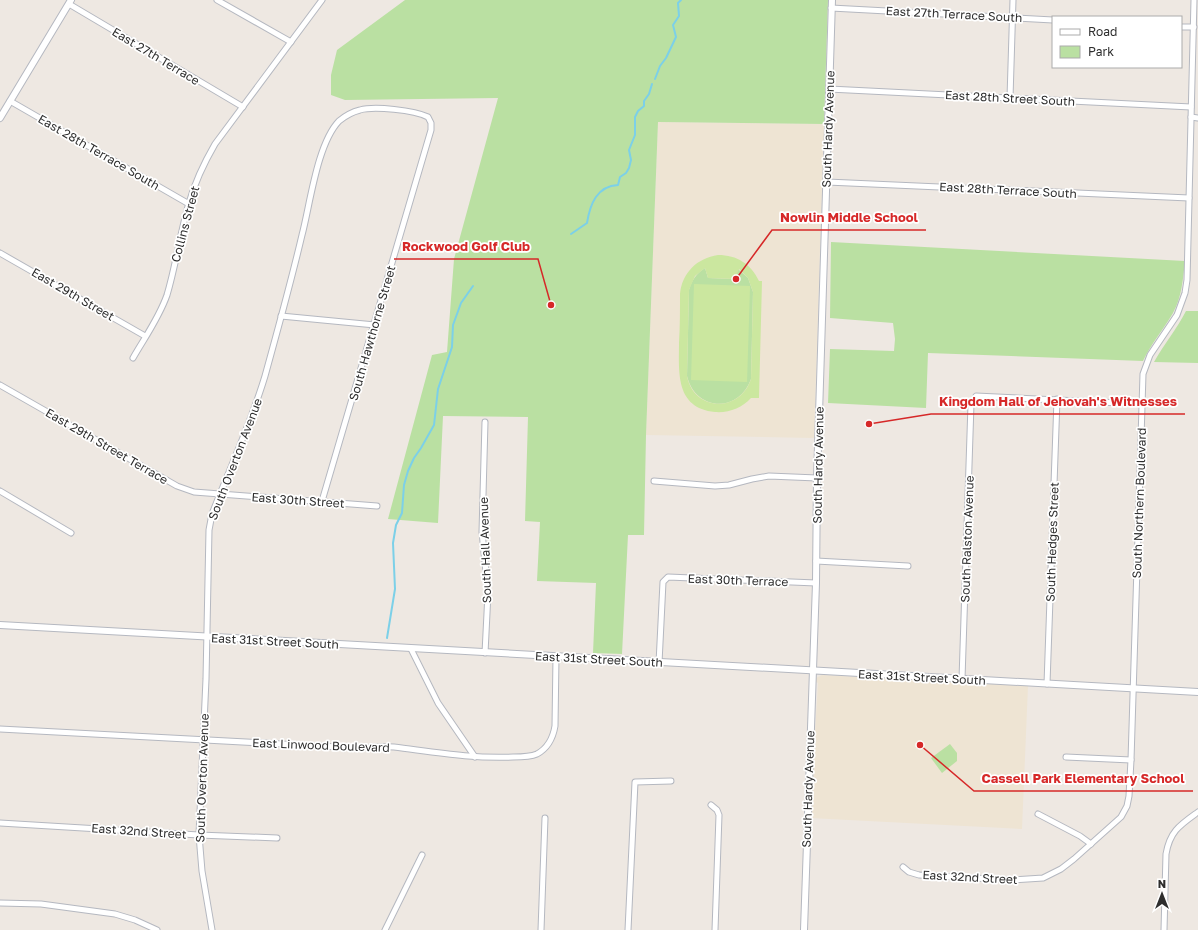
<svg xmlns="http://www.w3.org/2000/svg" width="1198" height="930" viewBox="0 0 1198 930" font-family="'Golos Text',sans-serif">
<rect width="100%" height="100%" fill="#eee8e2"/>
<!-- education -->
<g fill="#eee4d3">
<polygon points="658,122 824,124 814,438 646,435"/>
<polygon points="822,675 1028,686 1022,829 810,818 818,683 816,682 816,678"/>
</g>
<!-- green -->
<g fill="#bae0a2">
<polygon points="405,0 828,0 824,124 658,122 646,435 644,535 628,535 622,654 593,653 596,583 537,581 540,522 525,521 528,417 443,416 438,523 388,519 432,355 447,352 454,259 498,98 345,100 331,95 331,75 337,50"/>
<path d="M 831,242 L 1185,261 C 1183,278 1182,297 1173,313 C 1163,330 1151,344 1143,361 L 928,353 L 926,408 L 828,403 L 830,349 L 894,351 L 895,339 L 893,323 L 830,318 Z"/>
<path d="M 705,268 L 708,278 L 735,279 L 738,269 L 748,278 L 753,292 L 751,379 C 739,413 696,412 687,376 L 689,290 C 692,280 696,274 705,268 Z"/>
<path d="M 1186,311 L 1198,311 L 1198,363 L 1154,362 C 1164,344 1177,329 1186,311 Z"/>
<polygon points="950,744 957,753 957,761 942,773 931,758"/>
</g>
<!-- pitch -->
<g fill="#cbe79f" fill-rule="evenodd">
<path d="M 718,255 C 737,255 751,264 759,281 L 762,281 L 759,398 L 751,398 C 742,408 729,413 715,412 C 675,408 679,372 679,343 C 680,326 680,310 680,294 C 682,273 697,258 718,255 ZM 705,268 L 708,278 L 735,279 L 739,269 L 748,278 L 753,292 L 751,379 C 740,413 694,412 687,376 L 689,290 L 695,276 Z"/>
<polygon points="694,284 750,286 747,382 691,380"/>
</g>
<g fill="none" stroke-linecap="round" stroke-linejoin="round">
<!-- stream -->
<g stroke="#7cd0e8" stroke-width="2">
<polyline points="655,79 660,66 666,58 676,37 673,25 679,16 678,3 681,0"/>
<path d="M 571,234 L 587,223 C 590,204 597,186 618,185 L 620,177 L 626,173 L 629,168 L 631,160 L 629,150 L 635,135 L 635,117 L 638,111 L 644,106 L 644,101 L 649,94 L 652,84"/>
<polyline points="387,638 395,589 393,543 396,525 402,513 404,485 408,471 414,458 421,448 434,425 438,389 452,347 453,325 461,303 473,286"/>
</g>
<defs>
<g id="minor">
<polyline points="217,0 291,42"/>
<polyline points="69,4 243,107"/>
<polyline points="831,8 1053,20"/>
<polyline points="1181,27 1194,27"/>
<polyline points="829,89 1191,107"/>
<polyline points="1010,98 1013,0"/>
<polyline points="10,101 189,204"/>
<polyline points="1191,117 1198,118"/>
<polyline points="827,182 1189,198"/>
<polyline points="0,253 145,336"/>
<polyline points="281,316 375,325"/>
<path d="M 133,358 C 145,337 159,318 167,295 C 176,265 180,233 189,203 C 195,182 204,163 215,144 L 322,0"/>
<polyline points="0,385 177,486 194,492 377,506"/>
<polyline points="485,422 482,532 488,593 485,653"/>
<polyline points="654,481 715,486 729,485 752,479 769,476 817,478"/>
<polyline points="0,491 71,533"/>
<polyline points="816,561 908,566"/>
<polyline points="411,649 438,703 475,757"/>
<polyline points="659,663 663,582 668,577 816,583"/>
<polyline points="962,679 971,404 976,396 1141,404"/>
<polyline points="1047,684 1057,399"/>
<path d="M 0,729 L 357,748 C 369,748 382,746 394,747 C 434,752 473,759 513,757 C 521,757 530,757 537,754 C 548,748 553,738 555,726 L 556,657"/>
<polyline points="1066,757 1131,760"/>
<polyline points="711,805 717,810 719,815 715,930"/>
<polyline points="1038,814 1080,836 1091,844"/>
<polyline points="0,823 199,835 277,838"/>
<polyline points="903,867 909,872 919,875 1011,880 1043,878 1061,869 1074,859 1121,817 1127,806 1129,796 1131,760 1143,374 1150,355 1177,315 1185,293 1187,280 1194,0"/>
<polyline points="0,903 41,904 115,914 135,920 157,930"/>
<path d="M 212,930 L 202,871 L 199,835 L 206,679 L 209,530 L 212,514 C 230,468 251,423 265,376 C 278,329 291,282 302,235 C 310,205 317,144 339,121 C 345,116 352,112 360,110 C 374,106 414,110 428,117 L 431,123 L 431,130 L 322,501"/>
<polyline points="385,930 422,855"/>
<polyline points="541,930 545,818"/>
<polyline points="628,930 635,782 671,781"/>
<path d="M 1164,930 L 1166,854 C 1170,831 1180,825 1198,812"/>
</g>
<g id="tertiary">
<polyline points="0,118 71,0"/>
<polyline points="0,625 1198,692"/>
<polyline points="804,930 816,583 817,478 832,0"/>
</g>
</defs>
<!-- minor casing -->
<use href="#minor" stroke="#b5b8c0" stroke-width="7"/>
<!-- tertiary casing -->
<use href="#tertiary" stroke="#b5b8c0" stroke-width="8"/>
<!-- minor -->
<use href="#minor" stroke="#fff" stroke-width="5"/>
<!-- tertiary -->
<use href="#tertiary" stroke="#fff" stroke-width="6"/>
</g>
<g text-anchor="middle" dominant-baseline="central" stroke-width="3.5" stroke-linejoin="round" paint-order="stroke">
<!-- street labels -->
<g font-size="12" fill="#2e2e2e" stroke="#fff">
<text transform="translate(954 14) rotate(3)">East 27th Terrace South</text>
<text transform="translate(156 56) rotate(31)">East 27th Terrace</text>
<text transform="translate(1010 98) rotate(3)">East 28th Street South</text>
<text transform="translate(828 129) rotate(-88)">South Hardy Avenue</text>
<text transform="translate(99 152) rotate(30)">East 28th Terrace South</text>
<text transform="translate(1008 190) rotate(3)">East 28th Terrace South</text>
<text transform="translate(185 224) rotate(-75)">Collins Street</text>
<text transform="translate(73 294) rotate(30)">East 29th Street</text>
<text transform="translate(372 333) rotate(-74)">South Hawthorne Street</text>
<text transform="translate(107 446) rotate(30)">East 29th Street Terrace</text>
<text transform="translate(235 459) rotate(-69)">South Overton Avenue</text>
<text transform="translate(818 465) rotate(-89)">South Hardy Avenue</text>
<text transform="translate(298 500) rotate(4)">East 30th Street</text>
<text transform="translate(1139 503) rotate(-88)">South Northern Boulevard</text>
<text transform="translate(967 539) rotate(-88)">South Ralston Avenue</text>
<text transform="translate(1052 542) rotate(-88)">South Hedges Street</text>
<text transform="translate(485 550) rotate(-92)">South Hall Avenue</text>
<text transform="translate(738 580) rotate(2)">East 30th Terrace</text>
<text transform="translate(275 641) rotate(3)">East 31st Street South</text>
<text transform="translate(599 659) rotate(3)">East 31st Street South</text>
<text transform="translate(922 677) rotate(3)">East 31st Street South</text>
<text transform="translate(321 745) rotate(2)">East Linwood Boulevard</text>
<text transform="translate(202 778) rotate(-88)">South Overton Avenue</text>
<text transform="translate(808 789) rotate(-88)">South Hardy Avenue</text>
<text transform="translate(139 831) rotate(4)">East 32nd Street</text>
<text transform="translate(970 877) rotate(3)">East 32nd Street</text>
</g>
</g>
<!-- callouts -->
<path fill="none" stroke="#d62828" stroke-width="1.5" d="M736 279L772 230H926M551 305L538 259H394M869 424L931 414H1185M920 745L974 791H1193"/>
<g fill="#d62828" stroke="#fff" stroke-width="1.5">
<circle cx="736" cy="279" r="4"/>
<circle cx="551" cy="305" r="4"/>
<circle cx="869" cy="424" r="4"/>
<circle cx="920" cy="745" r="4"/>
</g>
<g font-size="13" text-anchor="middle" font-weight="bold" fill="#d62828" stroke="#fff" stroke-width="3.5" stroke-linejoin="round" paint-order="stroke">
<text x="849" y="222">Nowlin Middle School</text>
<text x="466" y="251">Rockwood Golf Club</text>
<text x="1058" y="406">Kingdom Hall of Jehovah's Witnesses</text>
<text x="1083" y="783">Cassell Park Elementary School</text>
</g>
<!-- legend -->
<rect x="1052" y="16" width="130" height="52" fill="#ffffff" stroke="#ababab"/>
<rect x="1060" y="29" width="20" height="6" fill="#ffffff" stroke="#ababab"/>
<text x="1088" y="36" font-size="12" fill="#2e2e2e">Road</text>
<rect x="1060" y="46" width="20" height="12" fill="#bae0a2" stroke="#ababab"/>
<text x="1088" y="56" font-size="12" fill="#2e2e2e">Park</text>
<!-- north arrow -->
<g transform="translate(1162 894)" stroke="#ffffff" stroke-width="3" paint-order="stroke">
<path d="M0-3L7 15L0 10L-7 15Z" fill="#2e2e2e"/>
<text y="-6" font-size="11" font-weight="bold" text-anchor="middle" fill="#2e2e2e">N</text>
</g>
</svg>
